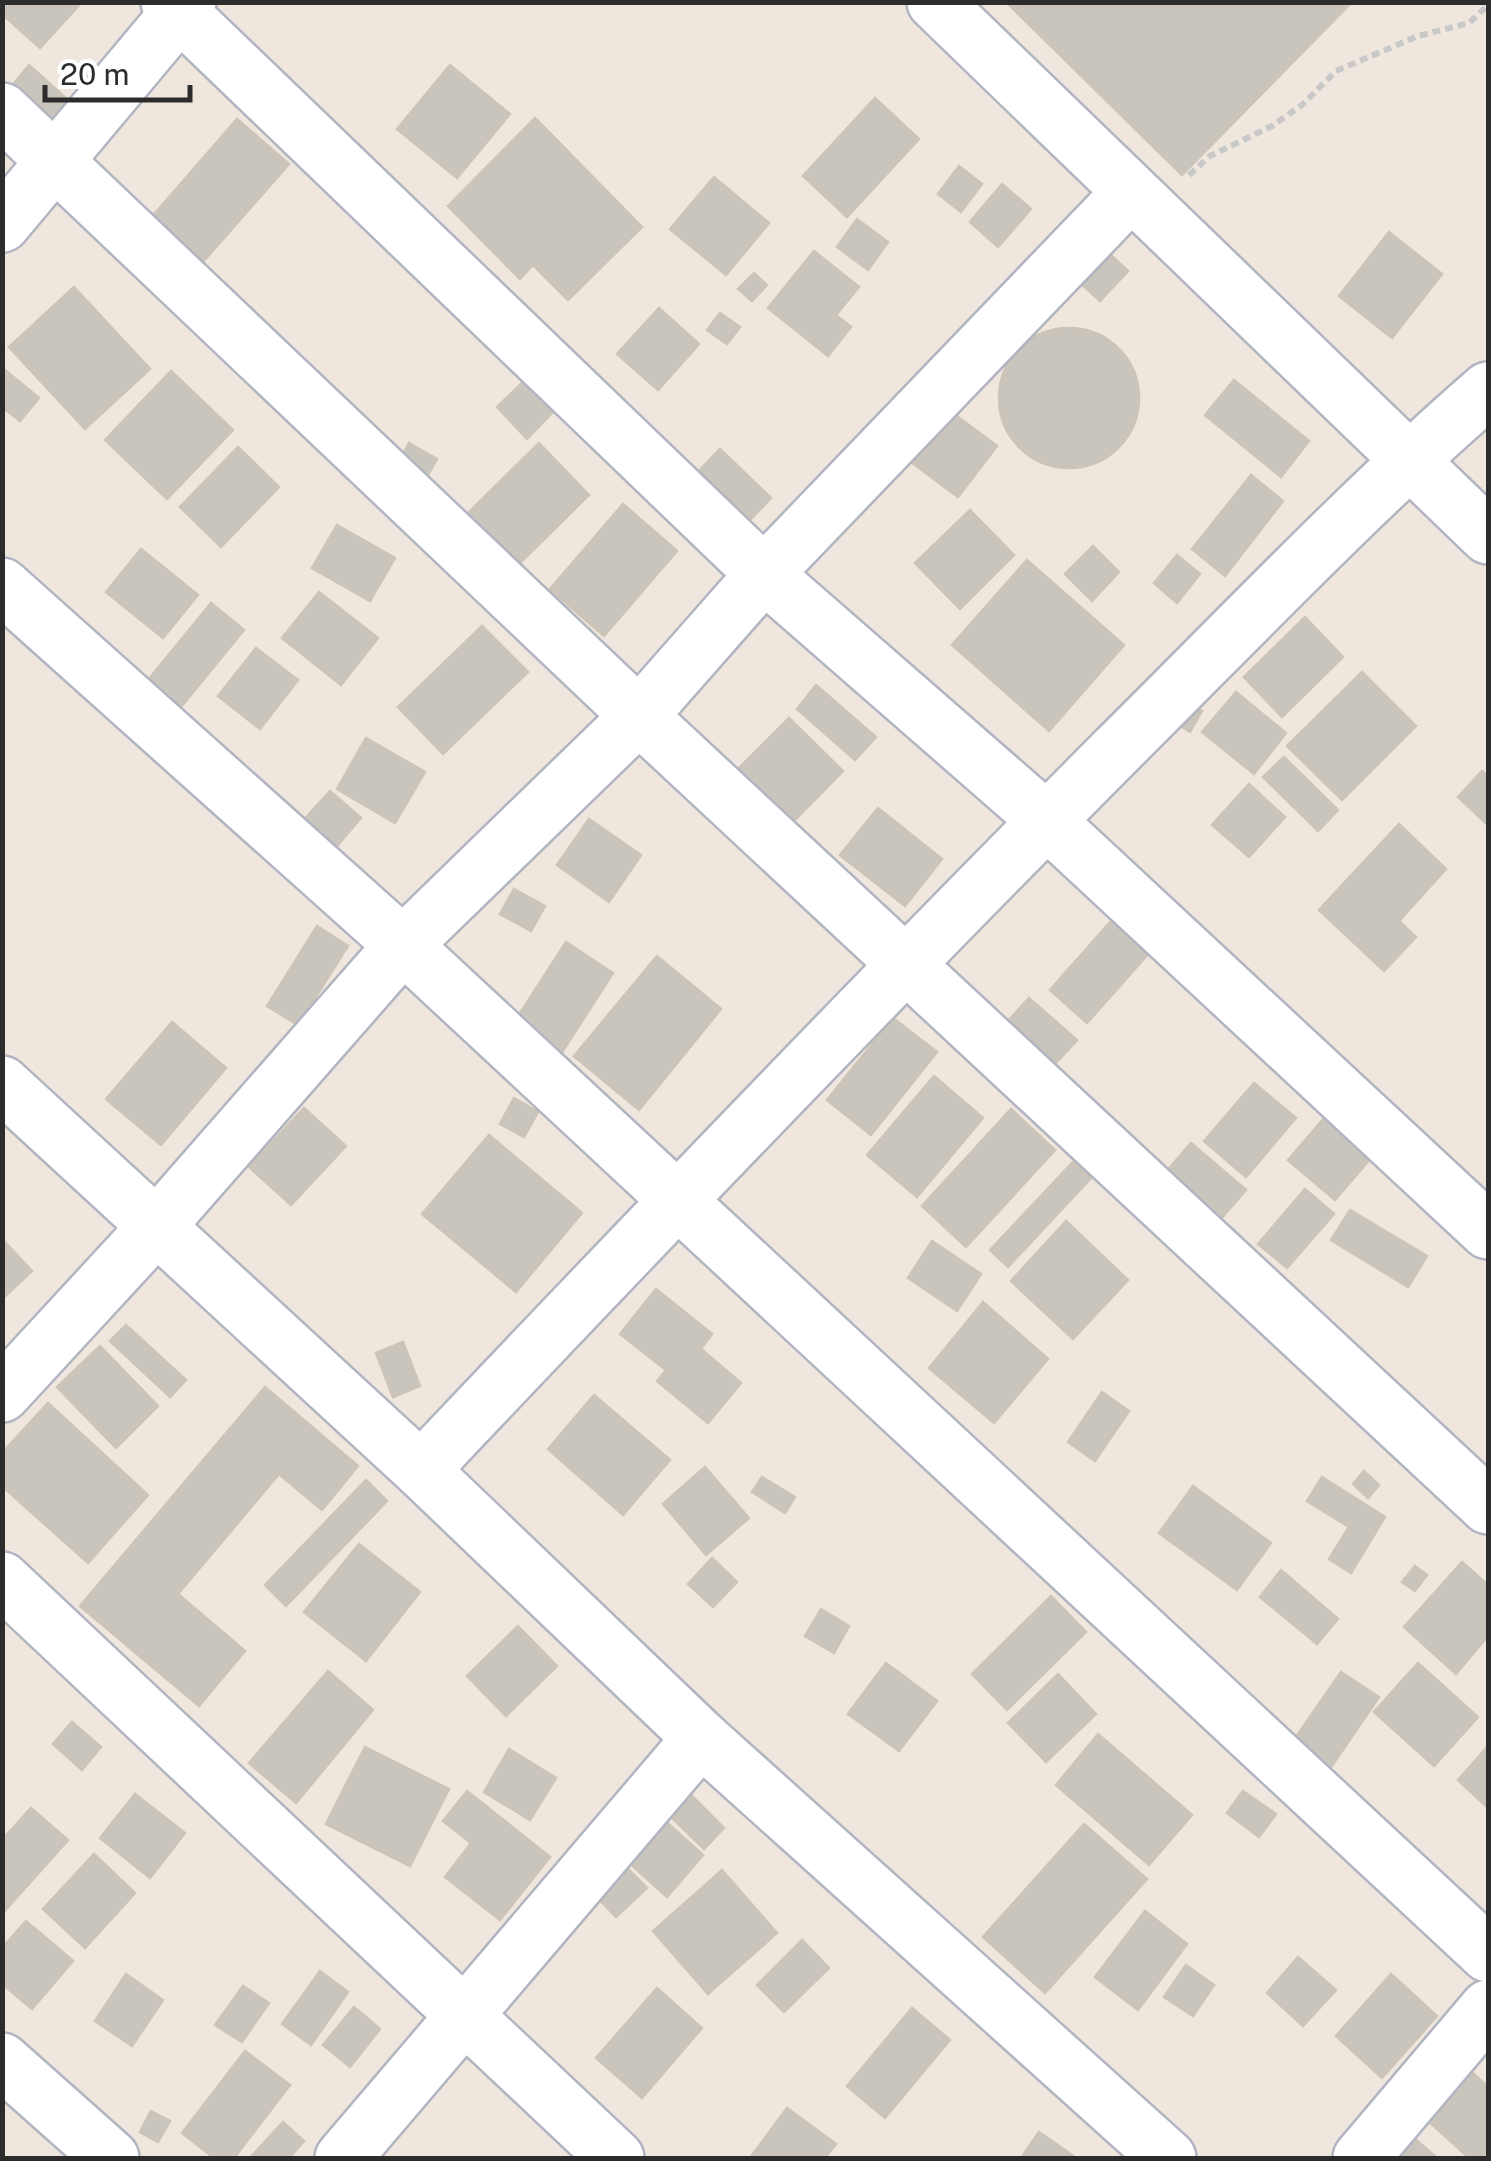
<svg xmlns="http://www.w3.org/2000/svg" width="1491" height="2161" viewBox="0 0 1491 2161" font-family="'Public Sans',sans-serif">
<rect width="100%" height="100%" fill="#efe7de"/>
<!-- building -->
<g fill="#cac5bc" stroke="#cbc4b7" stroke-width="2.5">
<polygon points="2,2 82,2 40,48 2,14"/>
<polygon points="1006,2 1352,2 1182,175"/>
<polygon points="29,65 69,101 45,128 6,93"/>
<polygon points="450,65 510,114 457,178 397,129"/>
<polygon points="875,98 919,139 847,217 803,176"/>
<polygon points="535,118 642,227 568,300 533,265 520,279 448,206"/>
<polygon points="237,119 289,164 202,263 151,218"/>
<polygon points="959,166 982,184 961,212 938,194"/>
<polygon points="714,177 769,223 726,275 670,229"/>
<polygon points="1002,184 1031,209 998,247 970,222"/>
<polygon points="857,219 888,242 868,270 837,247"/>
<polygon points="1389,232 1442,274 1392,338 1339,296"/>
<polygon points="1098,243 1128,271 1100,301 1070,274"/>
<polygon points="814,251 859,287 836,315 851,327 828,356 768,308"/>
<polygon points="754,273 767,285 752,301 738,289"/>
<polygon points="74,287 150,369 85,429 9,347"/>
<polygon points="659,308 699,344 658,390 617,354"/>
<polygon points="720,313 740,327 727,344 707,330"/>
<circle cx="1069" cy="398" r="70"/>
<polygon points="5,370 39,398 20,421 2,407"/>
<polygon points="171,371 233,430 167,499 105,440"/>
<polygon points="526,379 555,410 527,439 497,407"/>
<polygon points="1234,380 1309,441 1281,477 1205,415"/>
<polygon points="950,411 997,446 958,497 911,462"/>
<polygon points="409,443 437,459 425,480 397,465"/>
<polygon points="539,443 589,495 514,569 464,517"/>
<polygon points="238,447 279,487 221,547 180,507"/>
<polygon points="720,449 771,498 749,521 697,473"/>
<polygon points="1251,475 1283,501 1225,576 1192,549"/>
<polygon points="623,504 677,551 604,636 550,589"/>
<polygon points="970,510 1014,555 960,609 915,563"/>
<polygon points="337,525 395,558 370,601 312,568"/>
<polygon points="1093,546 1119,572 1092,601 1065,574"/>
<polygon points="141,549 198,595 163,638 106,592"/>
<polygon points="1177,555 1200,574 1177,603 1154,583"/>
<polygon points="1027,560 1124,645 1049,731 952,645"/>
<polygon points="319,592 378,638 341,685 282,638"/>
<polygon points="211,603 244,630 181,707 148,680"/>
<polygon points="1305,617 1343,657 1282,717 1244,677"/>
<polygon points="482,626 528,672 443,754 398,707"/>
<polygon points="256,648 298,680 260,729 218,696"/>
<polygon points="1362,672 1416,726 1342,800 1287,746"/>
<polygon points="816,685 876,737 855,760 797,709"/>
<polygon points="1236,692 1286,733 1254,774 1202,732"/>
<polygon points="1190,704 1202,711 1190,732 1178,724"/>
<polygon points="789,718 843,771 792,823 738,769"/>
<polygon points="366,738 425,772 395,823 337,789"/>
<polygon points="1284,757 1338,810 1318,831 1263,777"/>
<polygon points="1482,771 1488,777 1488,825 1458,797"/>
<polygon points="1249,784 1285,817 1249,857 1212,825"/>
<polygon points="330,791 361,818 336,847 304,820"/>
<polygon points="878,808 942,859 905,906 840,855"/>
<polygon points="589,819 641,855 609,902 557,865"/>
<polygon points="1399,824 1446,869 1399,921 1416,937 1384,971 1319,910"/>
<polygon points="514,889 545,906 531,931 500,914"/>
<polygon points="1112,920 1149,953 1087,1023 1050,990"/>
<polygon points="317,926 348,946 298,1025 267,1006"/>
<polygon points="566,942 613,973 561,1054 513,1024"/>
<polygon points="657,956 721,1009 639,1110 574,1056"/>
<polygon points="1029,998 1077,1040 1045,1075 997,1033"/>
<polygon points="893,1018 937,1052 871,1135 827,1100"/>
<polygon points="172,1022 226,1068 161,1145 106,1099"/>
<polygon points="934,1076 983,1118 917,1197 867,1155"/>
<polygon points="1254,1083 1296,1118 1246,1177 1204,1141"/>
<polygon points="514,1098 538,1112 524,1137 500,1124"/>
<polygon points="304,1108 346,1146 291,1205 249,1167"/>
<polygon points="1011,1109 1055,1150 966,1247 922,1206"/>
<polygon points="1325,1117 1372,1157 1335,1200 1288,1160"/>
<polygon points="489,1135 582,1213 516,1292 422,1214"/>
<polygon points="1191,1143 1246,1190 1219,1221 1164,1174"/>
<polygon points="1073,1162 1091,1178 1008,1267 990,1250"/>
<polygon points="1305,1189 1334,1214 1287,1268 1258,1244"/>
<polygon points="1350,1210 1427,1256 1408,1287 1331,1240"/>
<polygon points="1066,1221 1128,1280 1073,1339 1011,1281"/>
<polygon points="2,1239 32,1271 2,1299"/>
<polygon points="932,1241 981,1274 957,1311 908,1278"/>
<polygon points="656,1289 712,1334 701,1349 741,1383 708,1423 657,1381 666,1370 620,1334"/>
<polygon points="983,1302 1048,1359 994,1423 929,1368"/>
<polygon points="126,1325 186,1380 170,1397 110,1341"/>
<polygon points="403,1342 420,1386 393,1397 376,1353"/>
<polygon points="100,1346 158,1406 116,1448 57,1387"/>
<polygon points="265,1387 358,1466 322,1510 279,1474 178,1594 245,1651 199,1706 80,1606"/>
<polygon points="1102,1392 1129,1411 1095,1461 1068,1442"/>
<polygon points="594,1395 670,1460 623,1515 548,1449"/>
<polygon points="48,1403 148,1495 88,1563 2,1486 2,1453"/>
<polygon points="705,1467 749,1518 706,1555 663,1504"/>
<polygon points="1364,1471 1379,1485 1368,1498 1353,1484"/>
<polygon points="762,1477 795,1497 785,1513 752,1492"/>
<polygon points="1322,1477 1385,1517 1351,1573 1329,1559 1349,1527 1307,1501"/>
<polygon points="366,1480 387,1501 286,1606 265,1585"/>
<polygon points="1193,1486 1271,1543 1237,1590 1159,1533"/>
<polygon points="359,1544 420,1592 366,1661 304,1612"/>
<polygon points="712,1558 737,1582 713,1607 688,1584"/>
<polygon points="1462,1562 1488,1585 1488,1636 1456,1674 1404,1627"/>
<polygon points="1415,1566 1427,1575 1415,1591 1402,1582"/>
<polygon points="1281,1570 1338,1619 1317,1644 1260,1597"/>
<polygon points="1051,1596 1086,1632 1007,1710 972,1674"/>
<polygon points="821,1609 849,1626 834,1653 805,1636"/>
<polygon points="518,1626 557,1666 506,1716 467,1676"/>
<polygon points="886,1663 937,1701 899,1751 848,1714"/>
<polygon points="1418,1663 1478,1717 1434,1766 1374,1712"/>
<polygon points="328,1671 373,1710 296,1803 249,1763"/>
<polygon points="1341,1672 1379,1697 1327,1773 1289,1747"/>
<polygon points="1058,1674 1096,1714 1046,1762 1008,1723"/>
<polygon points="72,1722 101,1747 82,1770 53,1744"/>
<polygon points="1098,1734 1192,1815 1149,1865 1056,1785"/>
<polygon points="1488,1746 1488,1808 1458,1780"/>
<polygon points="365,1747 449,1789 410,1866 326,1824"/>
<polygon points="509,1749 556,1778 530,1820 484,1792"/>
<polygon points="467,1791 550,1857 500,1920 445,1877 471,1843 443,1821"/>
<polygon points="1243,1791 1276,1814 1259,1837 1227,1813"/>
<polygon points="688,1792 724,1828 704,1849 667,1813"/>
<polygon points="135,1794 185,1833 150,1878 100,1838"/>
<polygon points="31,1808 68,1840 2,1914 2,1840"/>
<polygon points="663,1819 703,1855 667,1897 626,1860"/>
<polygon points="1084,1824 1147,1879 1045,1993 983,1937"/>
<polygon points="94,1854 135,1893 85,1948 43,1909"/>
<polygon points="620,1861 647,1888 616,1917 590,1890"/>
<polygon points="722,1870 777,1933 708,1994 653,1931"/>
<polygon points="1145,1911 1187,1944 1138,2010 1095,1977"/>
<polygon points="26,1921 73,1961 32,2009 2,1984 2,1948"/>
<polygon points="802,1940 829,1968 784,2012 757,1985"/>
<polygon points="1298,1957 1336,1990 1303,2026 1267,1993"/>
<polygon points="1186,1965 1214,1985 1193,2016 1164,1997"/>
<polygon points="320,1971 348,1992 311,2045 282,2024"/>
<polygon points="126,1974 163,2000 132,2046 95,2021"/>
<polygon points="1391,1974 1437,2016 1382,2078 1336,2036"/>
<polygon points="243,1986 269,2003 242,2042 215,2025"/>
<polygon points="657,1988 702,2028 642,2098 596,2058"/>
<polygon points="354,2007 380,2029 350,2067 323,2045"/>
<polygon points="912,2008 950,2040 885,2118 847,2086"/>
<polygon points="245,2051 290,2085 234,2158 214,2158 182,2133"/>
<polygon points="1460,2061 1488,2087 1488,2158 1469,2158 1416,2110"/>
<polygon points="787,2108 836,2144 825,2158 750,2158"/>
<polygon points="151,2111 170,2121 158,2142 140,2132"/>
<polygon points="283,2122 304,2141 289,2158 250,2158"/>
<polygon points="1039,2132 1075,2157 1073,2158 1021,2158"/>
<polygon points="1415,2139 1437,2158 1398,2158"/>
</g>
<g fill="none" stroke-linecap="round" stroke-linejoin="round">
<defs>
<g id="minor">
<polyline points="169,2 764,574 1047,821 1488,1231"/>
<polyline points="935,2 1488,536"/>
<polyline points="2,111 639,716 1488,1506"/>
<polyline points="2,224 188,2"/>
<polyline points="2,586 403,945 1488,1954"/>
<polyline points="2,1084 421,1470 701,1738 1168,2158"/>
<polyline points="2,1394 156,1227 403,945 639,716 764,574 1130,193"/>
<path d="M 421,1470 C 650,1228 881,987 1116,751 C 1239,629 1358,503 1488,390"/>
<polyline points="2,1580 616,2158"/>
<polyline points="2,2061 111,2158"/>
<polyline points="343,2158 701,1738"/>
<polyline points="1361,2158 1488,2008"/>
</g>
</defs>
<!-- minor casing -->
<use href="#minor" stroke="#b2b5c1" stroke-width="60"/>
<!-- path -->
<polyline stroke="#c8c8c8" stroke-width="6" stroke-dasharray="8 5" stroke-linecap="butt" points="1189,175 1210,156 1272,126 1302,105 1336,71 1418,36 1469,23 1488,5"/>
<!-- minor -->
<use href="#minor" stroke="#fff" stroke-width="55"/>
</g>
<!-- border -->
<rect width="1491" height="2161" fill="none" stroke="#2c2c2c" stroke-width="10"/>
<!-- scale -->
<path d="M45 85v15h145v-15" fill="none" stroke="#2c2c2c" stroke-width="5"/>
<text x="60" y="85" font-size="30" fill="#2c2c2c" stroke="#ffffff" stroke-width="8" paint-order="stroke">20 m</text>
</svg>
